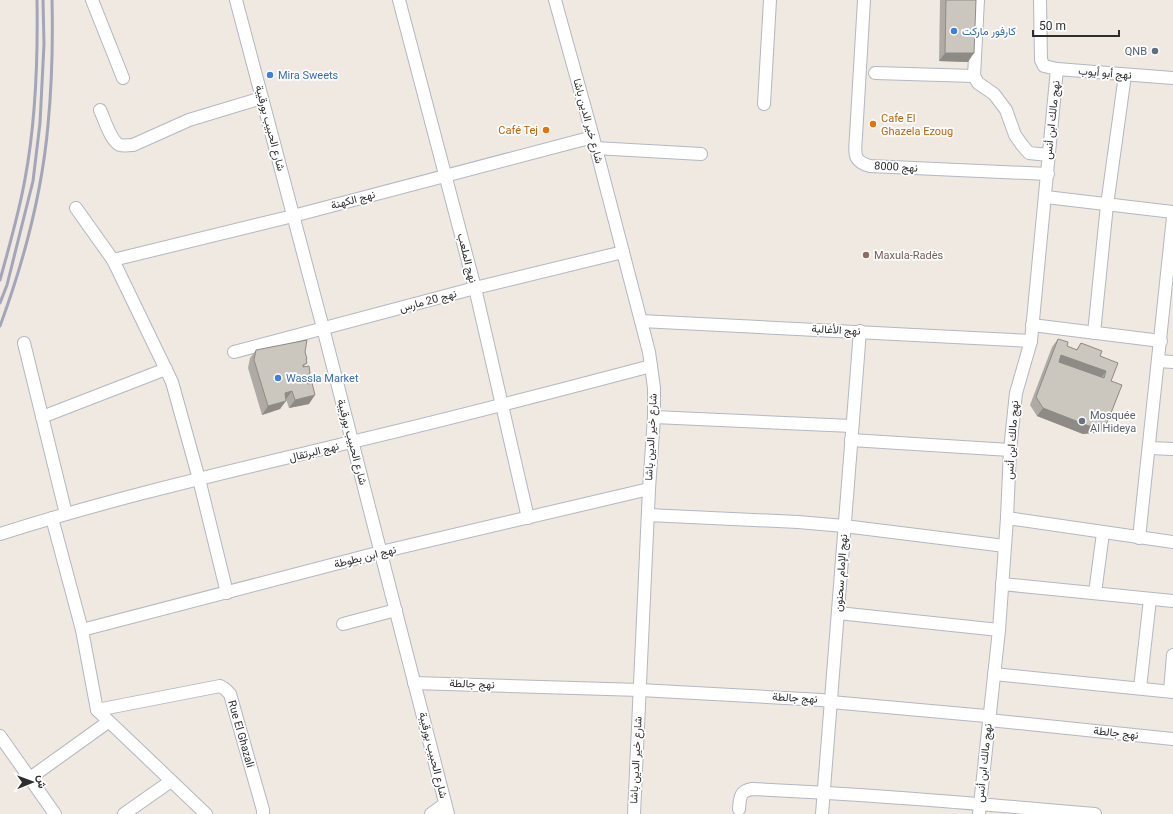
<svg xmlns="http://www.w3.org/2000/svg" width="1173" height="814" viewBox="0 0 1173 814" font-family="Roboto,Vazirmatn,sans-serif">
<rect width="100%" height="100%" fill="#efe9e1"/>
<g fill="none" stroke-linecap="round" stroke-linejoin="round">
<defs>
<g id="minor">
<polyline points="92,0 123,78"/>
<polyline points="236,0 323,328 448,814"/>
<polyline points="399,0 475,288 528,518"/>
<polyline points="555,0 593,137 649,352 654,388 654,417 649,489 634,814"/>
<path d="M 864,0 L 856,136 C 855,153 852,161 870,166 L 1048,174"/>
<polyline points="978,0 974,76 978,83 994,94 1006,110 1015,135 1022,145 1029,153 1048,155"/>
<polyline points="1040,0 1041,60 1044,66 1057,69 1173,78"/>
<polyline points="875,73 974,76"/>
<polyline points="764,104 770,0"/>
<path d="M 100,110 C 104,118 111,142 120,145 C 124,146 128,145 133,145 L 189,120 L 262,98"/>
<polyline points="595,148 701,154"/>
<polyline points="1046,197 1173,212"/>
<polyline points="76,208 113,260 172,382 199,479 227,593"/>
<polyline points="113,260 293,216 593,137"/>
<polyline points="641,321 1031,341"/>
<polyline points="1032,325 1161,341"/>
<polyline points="1094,333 1107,205 1125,75"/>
<polyline points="24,343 66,514"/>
<polyline points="234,352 475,288 623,252"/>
<polyline points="1158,361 1173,362"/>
<polyline points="42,417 166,369"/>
<polyline points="654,417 852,426"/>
<polyline points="851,440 1010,450"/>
<polyline points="1150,448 1173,449"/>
<polyline points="648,515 798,522 844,526 1005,546"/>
<polyline points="52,518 82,630 97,710 206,814"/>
<polyline points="1007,518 1173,542"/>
<path d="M 0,534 C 113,498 228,472 343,444 C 446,420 549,393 651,366"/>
<polyline points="1139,538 1173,217"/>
<polyline points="1002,584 1173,601"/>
<polyline points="1095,593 1103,533"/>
<polyline points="838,613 999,630"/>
<polyline points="343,624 396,610"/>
<polyline points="82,630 381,552 649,489"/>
<polyline points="994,674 1173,692"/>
<polyline points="414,683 640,690 822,700 831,702 986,716 989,720 1173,739"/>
<polyline points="1140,688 1150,599"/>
<polyline points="1170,691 1173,655"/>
<polyline points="97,710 220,686 225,689 230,694 263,810 263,814"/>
<polyline points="0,736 55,814"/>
<polyline points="30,778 108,722"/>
<path d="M 739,809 C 740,799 739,791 752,789 C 867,794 981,804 1095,814"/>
<polyline points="124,814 171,781"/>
<polyline points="431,814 445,804"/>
<polyline points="822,814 860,331"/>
<polyline points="979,814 999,630 1007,518 1010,450 1016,393 1031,341 1057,69"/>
</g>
</defs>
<!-- minor casing -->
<use href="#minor" stroke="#b4b7c1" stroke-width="14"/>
<!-- minor -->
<use href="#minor" stroke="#fff" stroke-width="12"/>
<!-- rail -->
<g stroke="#a3a6b8" stroke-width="3">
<path d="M 0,280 C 9,247 19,213 25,179 C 36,120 38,60 37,0"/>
<polyline points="0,303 7,285 33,181 40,123 44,44 43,0"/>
<path d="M 0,326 C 24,261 42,193 48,125 C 52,83 53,42 52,0"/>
</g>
</g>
<!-- wall -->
<g fill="#afaba4">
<polygon points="940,0 976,0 968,62 939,61"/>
<polygon points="1058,339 1067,346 1076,350 1081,343 1100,356 1111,381 1107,423 1101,432 1083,434 1037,416 1030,405 1052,347"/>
<polygon points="256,350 305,352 307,359 306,361 307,363 304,366 310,373 309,375 308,383 309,404 289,408 286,399 280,409 262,415 248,368 250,358"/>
</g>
<!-- shaded-wall -->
<g fill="#8e8b86">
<polygon points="945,53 974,53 968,62 939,61"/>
<polygon points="1061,355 1106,371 1100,380 1055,364"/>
<polygon points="292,391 286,399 279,401 285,393"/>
<polygon points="315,395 309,404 289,408 295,400"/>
<polygon points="286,401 280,409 262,415 268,406"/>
<polygon points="1043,408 1107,423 1101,432 1083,434 1037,416"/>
</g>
<!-- building -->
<g fill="#cbc7bf" stroke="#8e8b86" fill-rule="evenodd">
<polygon points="946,0 976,0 974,53 945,53"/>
<path d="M 1058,339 L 1068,342 L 1067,346 L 1077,350 L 1081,343 L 1102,351 L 1100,356 L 1118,363 L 1111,381 L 1122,385 L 1107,423 L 1089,426 L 1043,408 L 1036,397 ZM 1061,355 L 1106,371 L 1104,378 L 1059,362 Z"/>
<polygon points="307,340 305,352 307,359 306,359 307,363 303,365 303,367 309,366 310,373 309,373 310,380 307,380 308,384 312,383 315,395 295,400 292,391 285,393 286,401 268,406 254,360 256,350"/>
</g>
<!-- markers -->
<g fill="#3f7fe0" stroke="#fff" stroke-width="1.5">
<circle cx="954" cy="31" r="4"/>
<circle cx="270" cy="75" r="4"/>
<circle cx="278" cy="378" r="4"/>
</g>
<circle fill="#5c6f8a" stroke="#fff" stroke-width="1.5" cx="1155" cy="51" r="4"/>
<g fill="#e8710a" stroke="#fff" stroke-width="1.5">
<circle cx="873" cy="124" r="4"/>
<circle cx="546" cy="130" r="4"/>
</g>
<circle fill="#8d6e63" stroke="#fff" stroke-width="1.5" cx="866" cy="255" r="4"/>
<circle fill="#6b7280" stroke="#fff" stroke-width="1.5" cx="1082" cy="421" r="4"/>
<g text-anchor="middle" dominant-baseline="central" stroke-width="3.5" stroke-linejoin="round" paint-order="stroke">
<!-- shop labels -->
<g font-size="11" fill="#366cbe" stroke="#fff" text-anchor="start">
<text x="962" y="31">كارفور ماركت</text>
<text x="278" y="75">Mira Sweets</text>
<text x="286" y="378">Wassla Market</text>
</g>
<!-- service labels -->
<g font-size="11" fill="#4e5e75" stroke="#fff" text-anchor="end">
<text x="1147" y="51">QNB</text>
</g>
<!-- street labels -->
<g font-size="11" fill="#2e2e2e" stroke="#fff">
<text transform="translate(1105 73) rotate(5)">نهج أبو أيوب</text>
<text transform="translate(1052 120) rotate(-84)">نهج مالك ابن أنس</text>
<text transform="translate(588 121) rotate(75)">شارع خير الدين باشا</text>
<text transform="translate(270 128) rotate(75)">شارع الحبيب بورقيبة</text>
<text transform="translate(896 167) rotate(3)">نهج 8000</text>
<text transform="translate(353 200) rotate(-15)">نهج الكهنة</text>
<text transform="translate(467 258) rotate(76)">نهج الملعب</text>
<text transform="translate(428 301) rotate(-15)">نهج 20 مارس</text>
<text transform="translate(836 330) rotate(3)">نهج الأغالبة</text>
<text transform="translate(651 437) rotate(-87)">شارع خير الدين باشا</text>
<text transform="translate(1012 440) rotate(-86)">نهج مالك ابن أنس</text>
<text transform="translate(352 442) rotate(75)">شارع الحبيب بورقيبة</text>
<text transform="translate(314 452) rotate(-14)">نهج البرتقال</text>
<text transform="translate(365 557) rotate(-14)">نهج ابن بطوطة</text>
<text transform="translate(841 573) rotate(-86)">نهج الإمام سحنون</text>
<text transform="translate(472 684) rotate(2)">نهج جالطة</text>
<text transform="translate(795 698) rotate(3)">نهج جالطة</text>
<text transform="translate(1116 733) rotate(6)">نهج جالطة</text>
<text transform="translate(241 734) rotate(74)">Rue El Ghazali</text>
<text transform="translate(433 755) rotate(76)">شارع الحبيب بورقيبة</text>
<text transform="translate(636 760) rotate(-87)">شارع خير الدين باشا</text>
<text transform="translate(984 763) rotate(-84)">نهج مالك ابن أنس</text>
</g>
<!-- food labels -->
<g font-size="11" fill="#c56008" stroke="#fff" text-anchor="start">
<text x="881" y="118">Cafe El<tspan x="881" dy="13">Ghazela Ezoug</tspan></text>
<text x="538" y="130" text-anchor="end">Café Tej</text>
</g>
<!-- education labels -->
<g font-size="11" fill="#785e54" stroke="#fff" text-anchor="start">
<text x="874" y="255">Maxula-Radès</text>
</g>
<!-- worship labels -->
<g font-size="11" fill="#5b616d" stroke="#fff" text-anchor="start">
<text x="1090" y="415">Mosquée<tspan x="1090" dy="13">Al Hideya</tspan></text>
</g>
</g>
<!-- north arrow -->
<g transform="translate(32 782) rotate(89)" stroke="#ffffff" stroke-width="3" paint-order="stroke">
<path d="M0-3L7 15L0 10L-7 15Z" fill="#2e2e2e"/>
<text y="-6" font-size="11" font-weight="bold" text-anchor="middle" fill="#2e2e2e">ش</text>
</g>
<!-- scale -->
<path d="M1033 30v6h86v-6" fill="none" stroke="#2e2e2e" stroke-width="2"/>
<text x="1039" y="30" font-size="12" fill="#2e2e2e" stroke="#ffffff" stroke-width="3" paint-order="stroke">50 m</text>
</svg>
